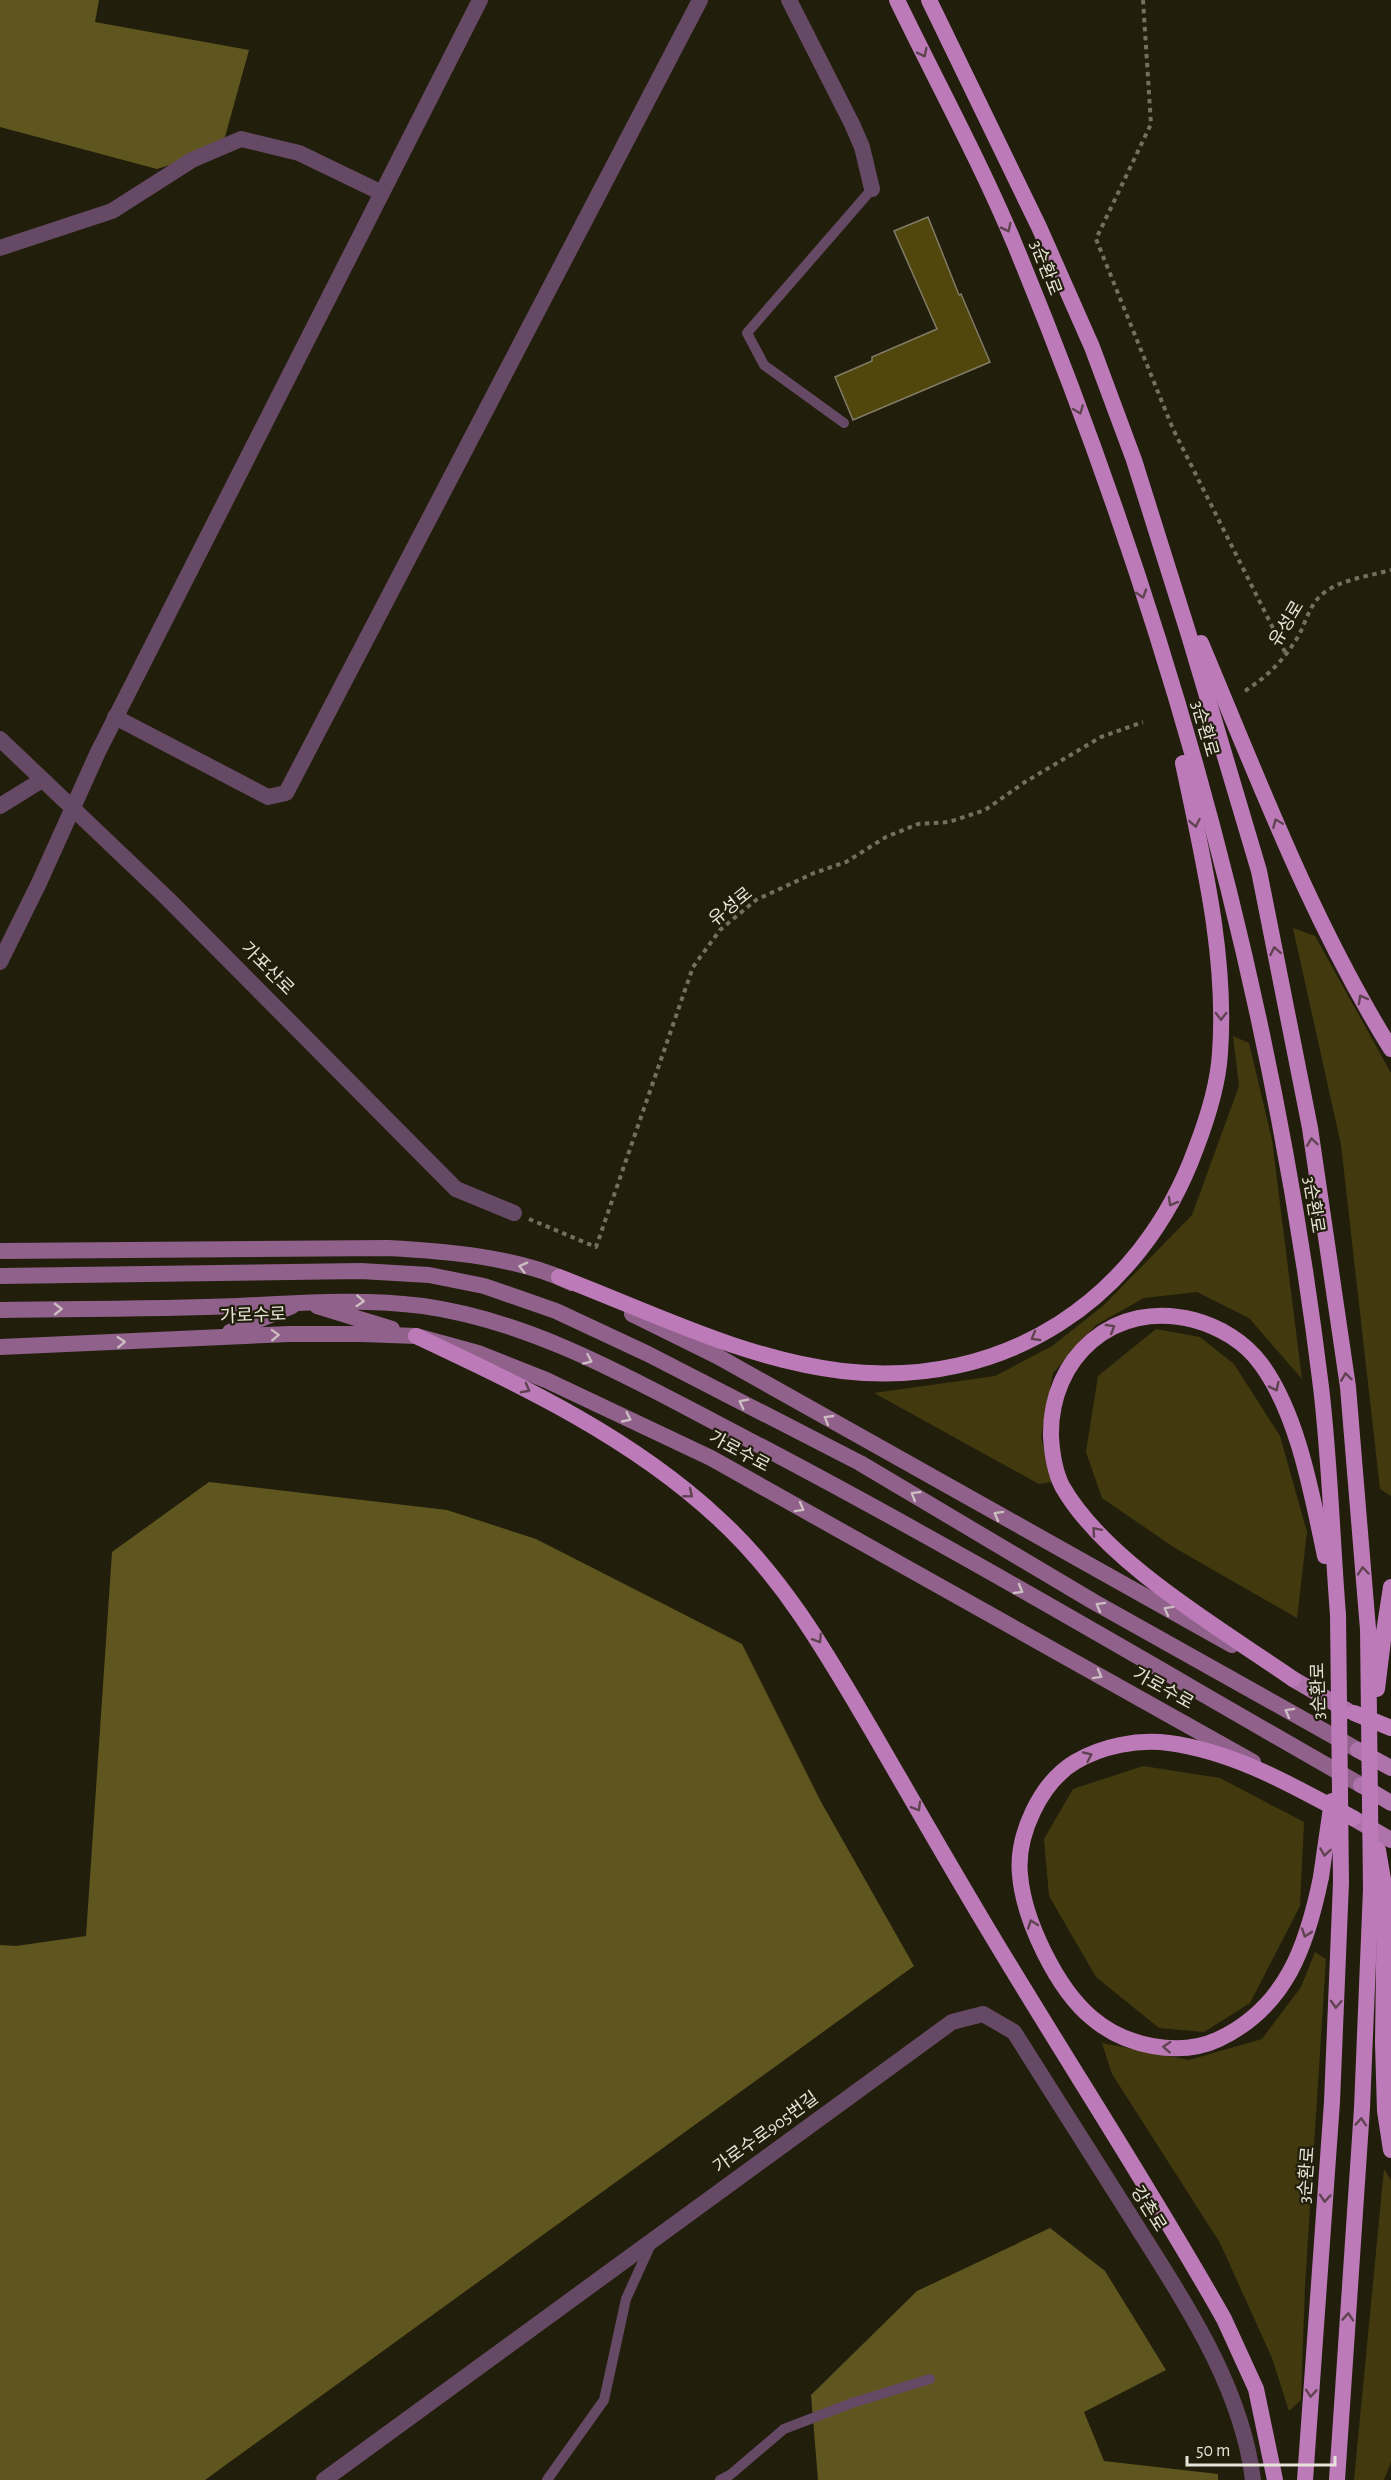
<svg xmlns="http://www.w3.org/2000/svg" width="1391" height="2480" viewBox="0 0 1391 2480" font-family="'Alegreya Sans','Noto Sans KR',sans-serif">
<rect width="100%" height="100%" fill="#221e0c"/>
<!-- green -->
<g fill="#42390f">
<polygon points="1293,928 1315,936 1391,1073 1391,1496 1380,1489 1341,1145"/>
<polygon points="1233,1036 1249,1043 1272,1140 1302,1379 1249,1318 1197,1292 1144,1298 1096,1325 1053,1373 1041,1437 1052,1482 1039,1484 874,1393 995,1376 1052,1346 1103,1306 1192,1215 1239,1086"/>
<polygon points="1156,1329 1200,1337 1234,1364 1280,1436 1307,1532 1297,1618 1175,1548 1102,1498 1086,1452 1098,1376"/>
<polygon points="1143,1766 1220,1778 1304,1822 1300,1906 1250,2003 1204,2032 1159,2028 1096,1977 1049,1896 1044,1839 1073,1789"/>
<polygon points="1315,1952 1326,1959 1305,2285 1301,2400 1289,2411 1272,2358 1220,2243 1112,2074 1102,2043 1189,2060 1262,2039 1301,1987"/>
<polygon points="1384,2169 1391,2180 1391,2462 1384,2480 1354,2480"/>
</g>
<!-- forest -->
<g fill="#5f551e">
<polygon points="0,0 99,0 95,22 249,50 225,137 179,162 157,169 0,127"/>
<polygon points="209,1482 447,1510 536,1539 742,1644 820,1800 914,1966 205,2480 0,2480 0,1945 16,1946 86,1936 112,1552"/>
<polygon points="1050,2228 1105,2271 1166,2370 1084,2412 1104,2461 1218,2474 1218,2480 818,2480 811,2395 917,2291"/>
</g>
<!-- building -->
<polygon fill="#51460b" stroke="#807c67" stroke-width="1.5" points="928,217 959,295 961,294 990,362 853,420 835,377 872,361 872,357 937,329 894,231"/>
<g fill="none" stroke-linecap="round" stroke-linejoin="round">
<!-- path -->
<g stroke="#737061" stroke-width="4" stroke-dasharray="4.5 4.5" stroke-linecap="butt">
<polyline points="1143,0 1151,124 1096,239 1173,429 1286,654"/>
<path d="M 1245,691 C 1268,676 1285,659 1299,635 C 1307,619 1310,603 1325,592 C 1343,579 1370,576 1391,570"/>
<polyline points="529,1219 596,1247 693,967 720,930 756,900 814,873 846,862 886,837 918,824 949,822 985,810 1025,782 1101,737 1143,722"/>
</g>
<!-- service -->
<g stroke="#664964" stroke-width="10">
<polyline points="844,423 764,365 747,333 872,189"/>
<polyline points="547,2480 604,2400 626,2299 651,2244"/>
<polyline points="720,2480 730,2475 784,2429 852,2403 930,2379"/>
</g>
<!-- minor -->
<g stroke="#664964" stroke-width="16">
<polyline points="789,0 852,124 862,147 872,189"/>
<polyline points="0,248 112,211 192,160 241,139 299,153 382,193"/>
<polyline points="115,717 268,797 286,793 700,0"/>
<polyline points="0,739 168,899 456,1189 514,1213"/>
<polyline points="0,806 42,780"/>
<polyline points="0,962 39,883 98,752 480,0"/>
</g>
<!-- tertiary -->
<path stroke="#664964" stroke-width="16" d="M 324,2480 L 952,2022 L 983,2014 L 1014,2032 C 1053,2093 1092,2155 1131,2217 C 1182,2299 1241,2383 1253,2480"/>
<!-- secondary -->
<g stroke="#8f618b" stroke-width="16">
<path d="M 0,1251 L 388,1248 C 446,1251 519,1257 572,1283"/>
<polyline points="0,1276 361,1271 429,1275 484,1286 556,1311 648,1354 860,1463 1094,1602 1358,1750"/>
<polyline points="317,1306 392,1329"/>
<path d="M 0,1310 C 79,1309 159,1309 238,1306 C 300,1303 361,1298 423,1306 C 538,1322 644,1386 745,1438 C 954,1547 1156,1668 1361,1785"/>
<polyline points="632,1314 717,1356 1232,1645"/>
<polyline points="230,1332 292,1306"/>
<polyline points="0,1347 289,1334 362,1334 416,1336 478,1353 546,1380 711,1458 1253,1762"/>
</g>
<!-- primary -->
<g stroke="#ae73aa" stroke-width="16">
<polyline points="1293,1679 1348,1711"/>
<polyline points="1358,1750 1391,1768"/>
<polyline points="1361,1785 1391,1803"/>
<polyline points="1353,1818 1391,1840"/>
</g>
<!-- trunk -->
<g stroke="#bc7bb8" stroke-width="16">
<path d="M 897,0 C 936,81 980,161 1015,245 C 1166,610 1273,995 1321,1387 C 1330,1462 1332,1539 1338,1615"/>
<polyline points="929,0 1039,227 1092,347 1134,460 1188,632 1259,871 1310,1128 1348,1387 1368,1629"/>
<path d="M 1201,643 C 1259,781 1312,922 1391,1049"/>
<path d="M 559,1277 C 651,1312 743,1359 842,1371 C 1004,1390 1141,1300 1196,1148 C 1208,1117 1218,1086 1220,1053 C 1227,956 1203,859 1183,763"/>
<path d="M 416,1336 C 522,1386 631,1437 718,1518 C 783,1577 827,1654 871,1729 C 907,1791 943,1854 980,1916 C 1060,2051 1147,2182 1224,2319 L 1256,2389 L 1275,2480"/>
<polyline points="1384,1632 1391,1587"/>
<path d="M 1293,1679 C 1221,1629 1105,1562 1062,1486 C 1055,1472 1052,1453 1051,1437 C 1049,1357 1115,1299 1194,1320 C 1220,1327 1245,1342 1261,1364 C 1298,1414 1312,1495 1325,1556"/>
<polyline points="1354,1713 1391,1728"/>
<path d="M 1321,1877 C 1307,1946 1286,2007 1219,2039 C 1179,2058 1125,2046 1092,2018 C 1057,1989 1024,1921 1020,1875 C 1016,1836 1040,1783 1075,1762 C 1102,1746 1137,1739 1169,1743 C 1236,1752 1295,1787 1353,1818"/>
<polyline points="1385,1891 1383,2043 1385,2111 1391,2150"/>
<polyline points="1305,2480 1332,2102 1341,1882"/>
<polyline points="1337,2480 1362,2108 1371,1889"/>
</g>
<!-- trunk-bridge -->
<g stroke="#bc7bb8" stroke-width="16">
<polyline points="1338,1615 1341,1882"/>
<polyline points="1368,1629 1371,1889"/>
<polyline points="1377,1689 1384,1632"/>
<polyline points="1378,1850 1385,1891"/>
<polyline points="1321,1877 1332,1801"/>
</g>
</g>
<!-- one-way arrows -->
<defs><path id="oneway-chevron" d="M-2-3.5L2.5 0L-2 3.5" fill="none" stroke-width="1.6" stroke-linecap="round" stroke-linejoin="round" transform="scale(1.5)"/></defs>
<g stroke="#604351">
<use href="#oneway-chevron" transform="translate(923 53) rotate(64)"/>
<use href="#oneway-chevron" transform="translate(1007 228) rotate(64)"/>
<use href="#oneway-chevron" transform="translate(1079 410) rotate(69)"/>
<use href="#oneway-chevron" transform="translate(1142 594) rotate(72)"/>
<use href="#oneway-chevron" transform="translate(1195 823) rotate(79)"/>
<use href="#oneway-chevron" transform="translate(1277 823) rotate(-113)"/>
<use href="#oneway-chevron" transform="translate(1275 951) rotate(-101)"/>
<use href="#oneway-chevron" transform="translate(1362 999) rotate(-119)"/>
<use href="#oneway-chevron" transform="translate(1221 1016) rotate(90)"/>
<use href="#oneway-chevron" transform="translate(1312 1142) rotate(-98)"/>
<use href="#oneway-chevron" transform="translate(1172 1202) rotate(119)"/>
<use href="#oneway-chevron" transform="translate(1111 1328) rotate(-31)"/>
<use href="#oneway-chevron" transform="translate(1035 1337) rotate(150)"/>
<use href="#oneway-chevron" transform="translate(1346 1377) rotate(-98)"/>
<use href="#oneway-chevron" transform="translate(1275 1387) rotate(64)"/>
<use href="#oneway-chevron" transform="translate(526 1389) rotate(28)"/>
<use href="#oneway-chevron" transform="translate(689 1494) rotate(39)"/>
<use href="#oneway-chevron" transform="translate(1096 1531) rotate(-131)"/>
<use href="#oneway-chevron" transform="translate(1363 1571) rotate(-95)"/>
<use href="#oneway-chevron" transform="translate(818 1639) rotate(58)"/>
<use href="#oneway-chevron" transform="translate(1088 1756) rotate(-25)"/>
<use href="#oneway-chevron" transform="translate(917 1807) rotate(60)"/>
<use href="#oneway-chevron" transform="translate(1325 1852) rotate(99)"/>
<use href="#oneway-chevron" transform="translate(1032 1924) rotate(-110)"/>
<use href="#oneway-chevron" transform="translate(1306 1933) rotate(109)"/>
<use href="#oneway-chevron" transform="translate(1336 2004) rotate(93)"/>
<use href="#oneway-chevron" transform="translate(1167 2047) rotate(-177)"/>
<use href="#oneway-chevron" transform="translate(1361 2122) rotate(-86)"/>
<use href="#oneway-chevron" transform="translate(1325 2198) rotate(94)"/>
<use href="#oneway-chevron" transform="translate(1348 2317) rotate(-86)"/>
<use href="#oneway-chevron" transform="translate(1311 2393) rotate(94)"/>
</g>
<g stroke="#ccbdc1">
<use href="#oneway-chevron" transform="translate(523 1267) rotate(-165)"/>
<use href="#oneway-chevron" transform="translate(360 1301) rotate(3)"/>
<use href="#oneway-chevron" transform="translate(58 1309) rotate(-1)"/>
<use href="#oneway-chevron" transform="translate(275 1335) rotate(-2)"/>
<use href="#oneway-chevron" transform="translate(121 1342) rotate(-3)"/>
<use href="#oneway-chevron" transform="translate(588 1360) rotate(24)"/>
<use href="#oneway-chevron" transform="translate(743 1403) rotate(-153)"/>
<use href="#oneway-chevron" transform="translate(627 1418) rotate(25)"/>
<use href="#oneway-chevron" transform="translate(828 1419) rotate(-150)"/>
<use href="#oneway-chevron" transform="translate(915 1495) rotate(-149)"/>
<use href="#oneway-chevron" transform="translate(800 1508) rotate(29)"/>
<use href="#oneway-chevron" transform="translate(998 1515) rotate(-151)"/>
<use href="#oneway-chevron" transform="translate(1019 1590) rotate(30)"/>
<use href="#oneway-chevron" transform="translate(1100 1606) rotate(-151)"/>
<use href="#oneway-chevron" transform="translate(1168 1610) rotate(-151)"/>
<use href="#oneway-chevron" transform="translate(1098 1675) rotate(29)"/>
<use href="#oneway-chevron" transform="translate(1289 1712) rotate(-151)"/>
</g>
<g text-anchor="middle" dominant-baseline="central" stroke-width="4.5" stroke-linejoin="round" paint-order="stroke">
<!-- street labels -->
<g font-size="18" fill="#e6e4d8" stroke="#221e0c">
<text transform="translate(1045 268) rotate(69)">3순환로</text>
<text transform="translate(1287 624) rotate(-59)">유성로</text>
<text transform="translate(1204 729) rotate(74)">3순환로</text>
<text transform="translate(731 907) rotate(-39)">유성로</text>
<text transform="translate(267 969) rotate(45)">가포산로</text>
<text transform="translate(1313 1205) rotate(81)">3순환로</text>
<text transform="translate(253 1316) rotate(-2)">가로수로</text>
<text transform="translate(739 1452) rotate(28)">가로수로</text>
<text transform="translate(1163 1689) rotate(29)">가로수로</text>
<text transform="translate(1319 1691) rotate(-91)">3순환로</text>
<text transform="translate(766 2133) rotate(-36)">가로수로905번길</text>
<text transform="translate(1307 2175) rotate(-86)">3순환로</text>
<text transform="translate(1148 2209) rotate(58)">강촌로</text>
</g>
</g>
<!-- scale -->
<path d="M1187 2456v9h148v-9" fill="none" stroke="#e6e4d8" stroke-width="3"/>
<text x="1196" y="2456" font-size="18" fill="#e6e4d8" stroke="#221e0c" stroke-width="4.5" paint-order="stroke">50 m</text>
</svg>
